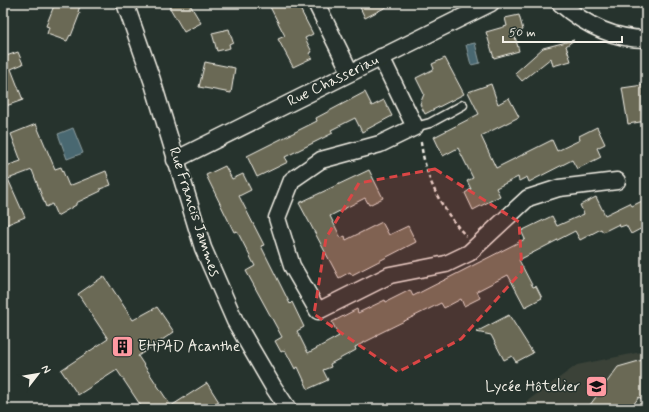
<svg xmlns="http://www.w3.org/2000/svg" width="649" height="412" viewBox="0 0 649 412" font-family="Mynerve,sans-serif">
<rect width="100%" height="100%" fill="#26332d"/>
<filter id="ink" filterUnits="userSpaceOnUse"><feTurbulence type="fractalNoise" baseFrequency=".025" numOctaves="2"/><feDisplacementMap in="SourceGraphic" scale="8" xChannelSelector="R" yChannelSelector="G"/><feConvolveMatrix kernelMatrix="1 2 1 2 8 2 1 2 1" color-interpolation-filters="sRGB"/></filter>
<g filter="url(#ink)">
<!-- built -->
<polygon fill="#3a4339" points="646,351 646,409 516,409 577,365"/>
<!-- water -->
<g fill="#4a6871" stroke="#8e9fa1">
<polygon points="475,43 480,63 471,65 466,45"/>
<polygon points="73,128 83,153 67,159 58,134"/>
</g>
<!-- building -->
<g fill="#6a6954" stroke="#f4f1e8">
<polygon points="55,3 81,3 78,12 80,13 71,36 70,35 67,41 47,34 49,27 46,26"/>
<polygon points="167,3 189,3 201,23 184,32"/>
<polygon points="268,3 297,3 313,34 305,38 312,52 309,53 312,58 293,67 278,39 285,36"/>
<polygon points="358,3 394,3 365,18"/>
<polygon points="519,15 523,30 514,33 519,51 494,58 486,32 507,26 505,18"/>
<polygon points="229,29 233,42 229,44 230,48 217,51 212,33"/>
<polygon points="574,40 566,46 571,61 553,66 551,58 522,81 515,73 543,48"/>
<polygon points="3,51 6,56 18,52 23,64 11,69 23,100 3,107"/>
<polygon points="445,58 464,94 425,114 420,104 424,94 416,78 434,69 432,64"/>
<polygon points="205,62 235,68 231,93 199,87"/>
<polygon points="491,84 498,104 509,98 519,117 481,136 496,168 552,140 557,151 580,140 579,136 597,127 605,144 597,148 601,157 577,169 572,160 529,182 527,177 519,181 518,177 496,188 500,196 473,210 465,193 471,189 467,181 473,178 458,148 443,156 434,137 479,114 468,92"/>
<polygon points="643,85 646,121 628,124 622,88"/>
<polygon points="365,92 372,106 384,100 392,116 362,132 355,118 331,130 333,133 285,157 288,162 257,177 247,156 317,121 316,118"/>
<polygon points="36,124 55,169 61,167 69,186 106,171 111,185 100,189 101,191 76,203 76,205 57,216 52,204 46,207 32,170 8,179 25,217 3,226 3,167 21,161 11,134"/>
<polygon points="225,166 232,179 243,174 251,190 239,196 264,245 261,246 290,304 292,302 304,327 297,331 308,353 339,336 332,322 357,309 358,313 385,300 386,302 410,290 413,296 525,239 521,231 552,216 557,226 584,214 580,205 596,197 605,215 630,203 632,206 646,199 646,226 631,234 626,225 620,227 619,224 603,232 601,229 580,240 575,231 519,260 533,287 536,286 542,298 525,307 508,275 477,291 480,298 464,306 461,299 444,308 441,303 376,335 377,336 355,347 356,350 330,364 331,367 323,370 328,380 308,389 298,367 295,369 285,350 281,352 275,341 282,337 246,271 255,266 237,231 234,232 206,175"/>
<polygon points="369,170 383,198 369,205 365,198 330,216 341,238 345,236 346,240 382,222 389,235 408,226 416,242 352,275 350,272 339,278 299,203"/>
<polygon points="104,276 133,320 157,307 174,332 138,356 171,406 207,383 219,402 208,409 143,409 117,370 78,395 61,370 108,339 78,294"/>
<polygon points="509,315 533,353 516,362 512,356 504,360 491,335 476,332"/>
<polygon points="646,359 646,402 639,397 630,409 587,409 618,367"/>
</g>
<g fill="none" stroke-linecap="round" stroke-linejoin="round">
<defs>
<polyline id="service" points="415,127 430,123 463,105"/>
<g id="minor">
<polyline points="125,3 152,80 203,248 235,321 274,388 288,409"/>
<polyline points="316,3 350,72"/>
<path d="M 560,3 C 585,25 613,39 646,39"/>
<polyline points="381,57 415,127 380,144 321,160 292,180 277,218 292,266 318,311 390,275 446,264 469,253 528,198 559,188 617,181"/>
<polyline points="175,160 491,3"/>
</g>
</defs>
<!-- service casing -->
<use href="#service" stroke="#f4f1e8" stroke-width="11"/>
<!-- minor casing -->
<use href="#minor" stroke="#f4f1e8" stroke-width="19"/>
<!-- path -->
<path stroke="#f4f1e8" stroke-width="2.5" stroke-dasharray="4 3" stroke-linecap="butt" d="M 421,142 C 425,178 441,209 466,236"/>
<!-- service -->
<use href="#service" stroke="#26332d" stroke-width="8"/>
<!-- minor -->
<use href="#minor" stroke="#26332d" stroke-width="16"/>
</g>
</g>
<!-- marked area -->
<path fill="#da4645" fill-opacity="0.2" stroke="#da4645" stroke-width="3" stroke-dasharray="8 5" stroke-linejoin="round" d="M 435,169 L 519,222 L 522,271 L 461,339 L 398,372 L 314,314 L 326,238 L 359,183 Z"/>
<!-- icons -->
<defs>
<symbol id="building-square" viewBox="-11 -11 22 22"><rect x="-9" y="-9" width="18" height="18" rx="4" fill="#ff9aa2" stroke="#26332d"/><path d="M-4-6H4V6H1V3H-1V6H-4ZM-2.5-4.3h1.7v1.8h-1.7ZM.8-4.3h1.7v1.8H.8ZM-2.5-1h1.7V.8h-1.7ZM.8-1h1.7V.8H.8Z" fill="#111"/></symbol>
<symbol id="school-square" viewBox="-11 -11 22 22"><rect x="-9" y="-9" width="18" height="18" rx="4" fill="#ff9aa2" stroke="#26332d"/><path d="M0-5L7-2L0 1L-7-2ZM-4 1L0 2.5L4 1V4Q0 6-4 4Z" fill="#111"/></symbol>
</defs>
<g fill-rule="evenodd">
<use href="#building-square" x="110" y="334" width="25" height="25"/>
<use href="#school-square" x="584" y="374" width="25" height="25"/>
</g>
<g text-anchor="middle" dominant-baseline="central" stroke-width="3" stroke-linejoin="round" paint-order="stroke">
<!-- street labels -->
<g font-size="15" fill="#f4f1e8" stroke="#26332d">
<text transform="translate(333 81) rotate(-26)">Rue Chasseriau</text>
<text transform="translate(194 212) rotate(72)">Rue Francis Jammes</text>
</g>
<!-- poi labels -->
<g font-size="15" fill="#f4f1e8" stroke="#26332d" text-anchor="start">
<text x="138" y="347">EHPAD Acanthe</text>
<text x="580" y="387" text-anchor="end">Lycée Hôtelier</text>
</g>
</g>
<!-- margin -->
<rect width="649" height="412" fill="none" stroke="#26332d" stroke-width="16"/>
<rect x="8" y="8" width="633" height="396" fill="none" stroke="#f4f1e8" stroke-width="1.5" filter="url(#ink)"/>
<!-- north arrow -->
<g transform="translate(38 374) rotate(59)" stroke="#26332d" stroke-width="3" paint-order="stroke">
<path d="M0-3L7 15L0 10L-7 15Z" fill="#f4f1e8"/>
<text y="-6" font-size="11" font-weight="bold" text-anchor="middle" fill="#f4f1e8">N</text>
</g>
<!-- scale -->
<path d="M503 36v6h119v-6" fill="none" stroke="#f4f1e8" stroke-width="2"/>
<text x="509" y="36" font-size="12" fill="#f4f1e8" stroke="#26332d" stroke-width="3" paint-order="stroke">50 m</text>
</svg>
